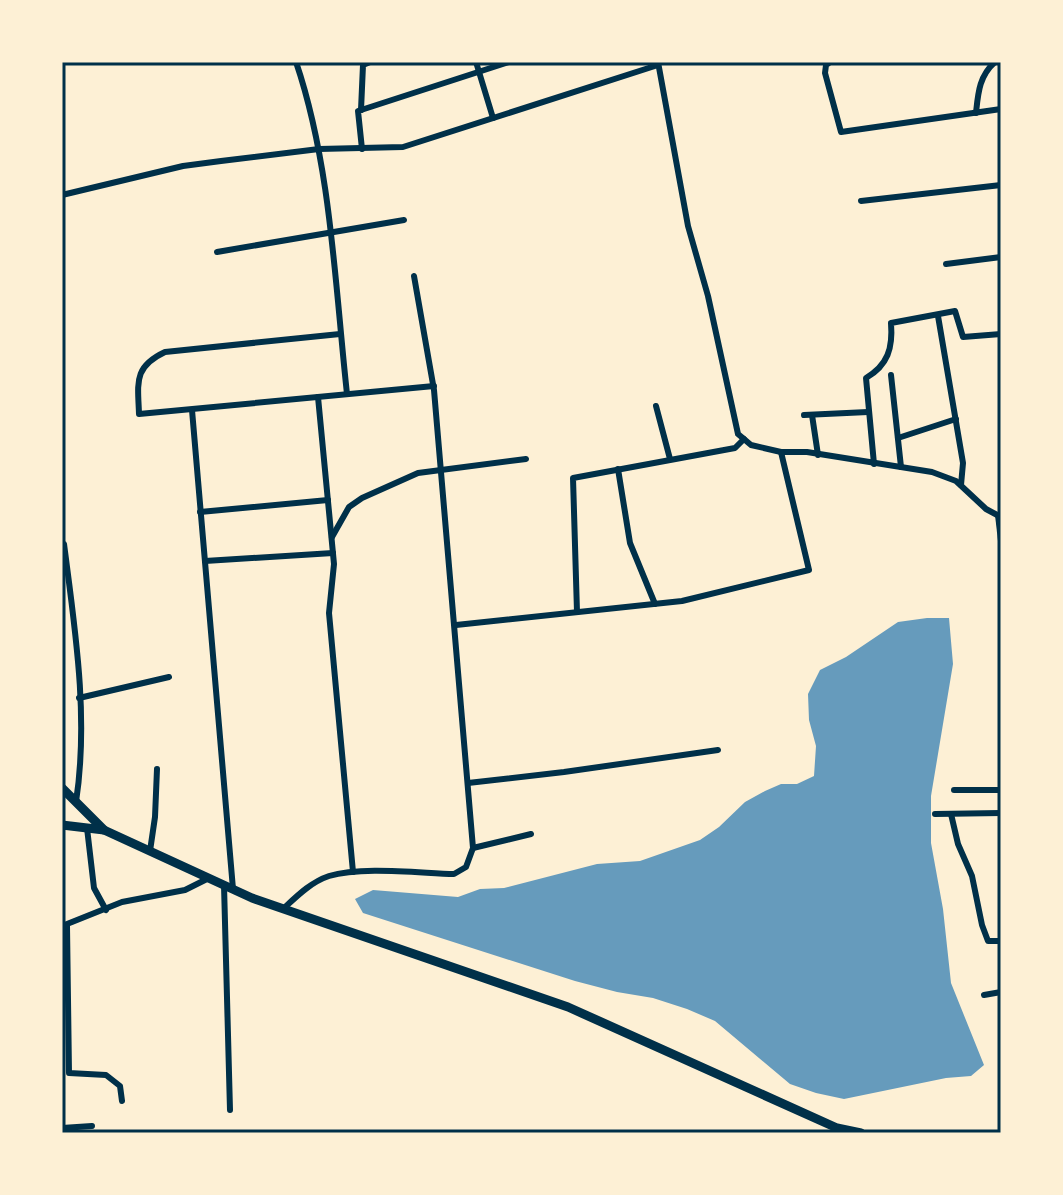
<svg xmlns="http://www.w3.org/2000/svg" width="1063" height="1195" viewBox="0 0 1063 1195" font-family="Lato,sans-serif">
<rect width="100%" height="100%" fill="#fdf0d5"/>
<!-- water -->
<polygon fill="#669bbc" points="927,618 949,618 953,664 931,796 931,843 943,909 951,983 984,1065 971,1076 946,1078 844,1099 816,1093 790,1084 715,1021 687,1009 653,998 617,992 575,981 363,913 355,899 373,890 458,897 480,889 504,888 597,864 640,861 700,840 719,827 745,802 765,791 781,784 797,784 814,776 816,746 809,720 808,694 820,670 846,657 898,622"/>
<g fill="none" stroke-linecap="round" stroke-linejoin="round">
<!-- minor -->
<g stroke="#003049" stroke-width="6">
<path d="M 296,62 C 331,165 335,285 347,394"/>
<polyline points="476,62 493,118"/>
<polyline points="658,62 688,226 708,296 738,434 751,445 781,452 807,452 932,472 956,481 986,509 1001,517"/>
<polyline points="830,62 826,65 825,73 841,132 1001,109"/>
<polyline points="361,110 363,65 370,62"/>
<path d="M 976,113 C 978,94 979,76 995,62"/>
<polyline points="362,149 358,111 509,62"/>
<polyline points="62,195 183,166 221,161 319,149 403,147 658,65"/>
<polyline points="861,201 1001,185"/>
<polyline points="217,252 404,220"/>
<polyline points="946,264 1001,257"/>
<polyline points="938,316 963,463 961,485"/>
<path d="M 340,334 L 165,352 C 133,367 138,383 139,414 L 434,386"/>
<polyline points="891,375 901,467"/>
<polyline points="318,397 334,564 329,613 353,872"/>
<polyline points="656,406 670,459"/>
<polyline points="192,410 233,889"/>
<polyline points="804,415 868,412"/>
<polyline points="812,415 818,455"/>
<polyline points="898,438 956,419"/>
<path d="M 874,464 L 866,378 C 888,365 893,348 891,323 L 955,311 L 963,337 L 1001,334"/>
<polyline points="618,469 630,543 655,604"/>
<polyline points="200,512 328,500"/>
<polyline points="998,515 1001,541"/>
<polyline points="332,537 349,507 362,498 418,473 526,459"/>
<path d="M 64,544 C 75,629 89,717 76,802"/>
<polyline points="205,561 333,553"/>
<polyline points="577,612 573,478 735,448 744,439"/>
<polyline points="456,625 682,601 809,570 781,452"/>
<polyline points="79,698 169,677"/>
<polyline points="468,783 564,772 718,750"/>
<polyline points="954,790 1001,790"/>
<polyline points="1001,791 1001,829"/>
<polyline points="935,814 1001,813"/>
<polyline points="951,814 958,844 972,876 982,925 988,941 1001,941"/>
<polyline points="87,828 94,888 106,910"/>
<polyline points="473,848 531,834"/>
<polyline points="150,851 155,817 157,769"/>
<polyline points="224,885 230,1110"/>
<path d="M 283,909 C 297,896 311,882 329,876 C 361,866 419,873 454,874 L 466,867 L 473,848 L 434,390 L 414,276"/>
<polyline points="62,926 122,902 185,890 209,878"/>
<polyline points="67,926 69,1073 106,1075 120,1086 122,1101"/>
<polyline points="984,995 1001,992"/>
<polyline points="62,1128 92,1126"/>
</g>
<!-- primary -->
<g stroke="#003049" stroke-width="9">
<polyline points="62,788 104,830"/>
<polyline points="62,825 104,830 252,898 568,1007 837,1128 861,1133"/>
</g>
</g>
<!-- border -->
<rect width="1063" height="1195" fill="none" stroke="#fdf0d5" stroke-width="128"/>
<rect x="64" y="64" width="935" height="1067" fill="none" stroke="#003049" stroke-width="3"/>
</svg>
